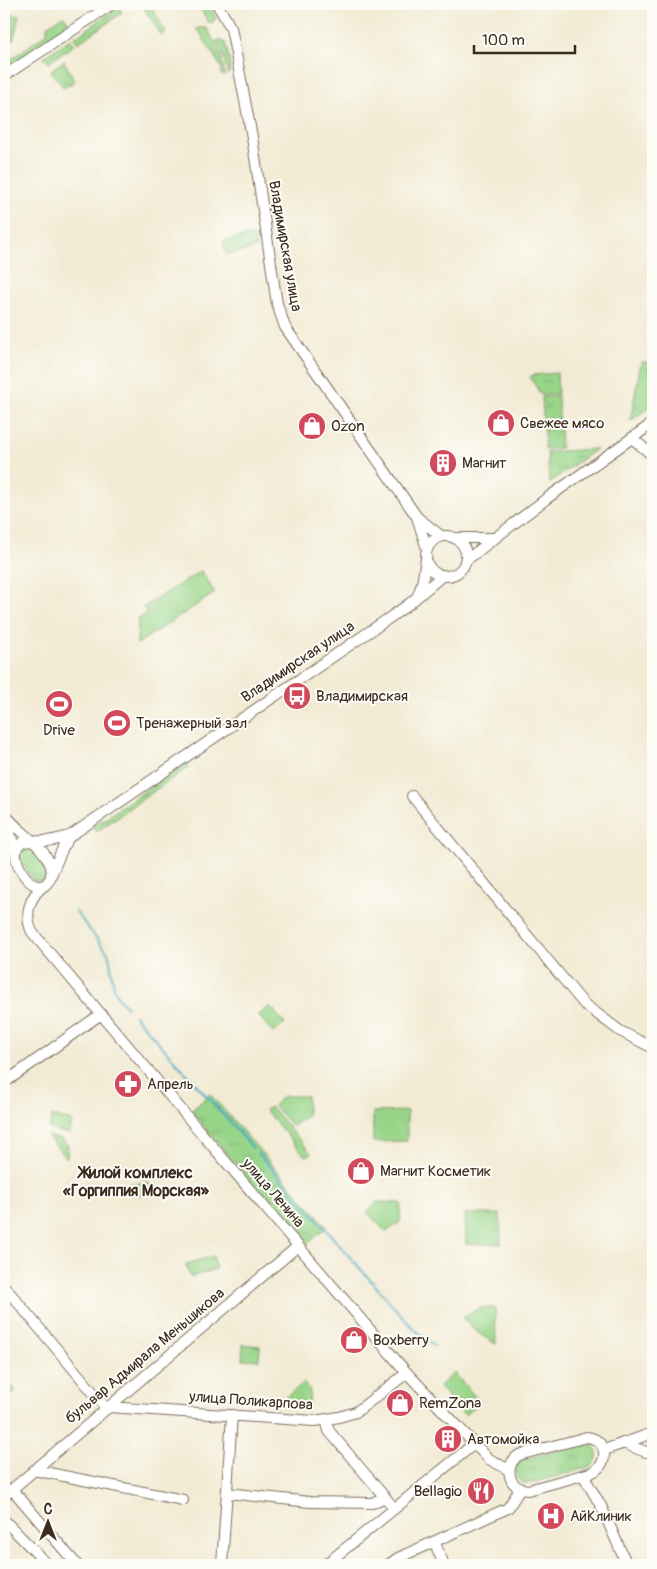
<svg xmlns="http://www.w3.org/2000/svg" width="657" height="1569" viewBox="0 0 657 1569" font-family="Pangolin,sans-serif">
<defs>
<pattern id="grass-tufts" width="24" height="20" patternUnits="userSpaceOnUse" patternTransform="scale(1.25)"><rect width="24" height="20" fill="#99d589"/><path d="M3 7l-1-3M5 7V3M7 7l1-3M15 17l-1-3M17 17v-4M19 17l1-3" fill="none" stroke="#85b776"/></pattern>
</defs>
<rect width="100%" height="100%" fill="#fdfcf7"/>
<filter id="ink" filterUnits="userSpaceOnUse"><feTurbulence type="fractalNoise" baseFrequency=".02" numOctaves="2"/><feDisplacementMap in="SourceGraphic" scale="10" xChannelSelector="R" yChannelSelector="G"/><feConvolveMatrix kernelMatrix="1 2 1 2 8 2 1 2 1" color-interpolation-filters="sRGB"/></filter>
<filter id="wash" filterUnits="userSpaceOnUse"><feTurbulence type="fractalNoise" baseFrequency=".0096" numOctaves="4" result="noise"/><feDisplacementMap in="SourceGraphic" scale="20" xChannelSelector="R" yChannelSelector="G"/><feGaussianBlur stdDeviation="1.12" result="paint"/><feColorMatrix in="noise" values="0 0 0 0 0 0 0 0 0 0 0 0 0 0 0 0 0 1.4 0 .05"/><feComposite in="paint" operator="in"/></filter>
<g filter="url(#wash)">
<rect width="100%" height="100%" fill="#f2ebd4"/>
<!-- grass -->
<g fill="url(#grass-tufts)" stroke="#6a8054">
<polygon points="150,4 166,32 162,36 145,10 147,5"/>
<polygon points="198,4 208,4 215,16 215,20 213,22 208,22"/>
<polygon points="119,7 122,13 78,43 74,38"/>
<polygon points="64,16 71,26 4,73 4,64 47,33 47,26 61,17"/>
<polygon points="198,28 207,28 221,55 225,76 220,74 222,69 199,31 196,30"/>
<polygon points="70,39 74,45 50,62 44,59 44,57"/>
<path d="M 220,40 L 221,42 L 225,42 C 227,51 233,66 228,75 L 223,54 L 216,41 Z"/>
<polygon points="64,61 75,81 64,88 51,71 52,69"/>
<polygon points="641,362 653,363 653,405 630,421"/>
<polygon points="557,373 558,394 541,395 530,377 533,375"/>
<polygon points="558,396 561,448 545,449 542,397"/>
<polygon points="596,449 549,483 547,452"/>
<polygon points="187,762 189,765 188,767 96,832 92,827"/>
<polygon points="29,846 31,847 46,868 47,874 43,882 33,880 19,857 21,847"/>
<polygon points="210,1094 327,1227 305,1246 191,1111"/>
<polygon points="271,1107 311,1153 306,1157 265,1110"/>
<path d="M 584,1443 C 599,1444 602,1459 590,1467 L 532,1483 L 524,1483 L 518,1479 C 514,1471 516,1465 522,1460 Z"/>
</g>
<!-- park -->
<g fill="#99d589" stroke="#6a8054">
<polygon points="4,12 19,16 13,41 4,38"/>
<polygon points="253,235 256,248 226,255 223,241"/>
<polygon points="201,571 215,593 137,644 138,618 147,614 143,607"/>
<polygon points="270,1006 285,1024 273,1033 258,1015"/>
<polygon points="283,1096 307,1096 307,1116 292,1126 274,1106"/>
<polygon points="407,1111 407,1141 373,1142 373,1112"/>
<polygon points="52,1116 72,1121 70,1134 49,1129"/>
<polygon points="47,1136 61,1139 68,1145 67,1158"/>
<polygon points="149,1182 150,1194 130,1195 130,1184"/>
<polygon points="377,1202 401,1203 400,1222 386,1232 367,1212"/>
<polygon points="465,1214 500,1214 501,1244 466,1244"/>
<polygon points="213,1256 216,1269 190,1277 186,1264"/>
<polygon points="479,1308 495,1308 496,1344 478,1333 463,1317"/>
<polygon points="243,1344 260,1346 259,1360 242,1359"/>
<polygon points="454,1373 480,1402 465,1415 439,1387"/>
<polygon points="4,1376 16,1391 5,1401 4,1400"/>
<polygon points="303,1383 310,1390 309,1404 282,1401"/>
</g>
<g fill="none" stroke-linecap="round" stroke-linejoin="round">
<!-- stream -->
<g stroke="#45a8c5" stroke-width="2">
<path d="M 75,911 L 108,953 C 113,966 110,985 118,997 C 120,1001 124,1004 127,1007"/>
<polyline points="134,1015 253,1148"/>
<polyline points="258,1153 411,1326 434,1346"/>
</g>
</g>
</g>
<g filter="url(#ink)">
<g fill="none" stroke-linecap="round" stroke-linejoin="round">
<defs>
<g id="minor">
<polyline points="217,4 231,28 252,137 277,304 285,327 417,517 427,549"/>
<polyline points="4,76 112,4"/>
<polyline points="632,438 653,456"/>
<polyline points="418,518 441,536"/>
<circle cx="446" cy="556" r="20"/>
<polyline points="454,538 495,538"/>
<polyline points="465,561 546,499 653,423"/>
<polyline points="418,595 422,584 426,559"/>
<polyline points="412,796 584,1004 620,1031 653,1048"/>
<path d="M 4,813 C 17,832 45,844 51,868 C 52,873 51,878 48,882 C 34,899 8,859 18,846 C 20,844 23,842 25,842 C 31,840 38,842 44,841 C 53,841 61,838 70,836 L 385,621 L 409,604 L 443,575"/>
<polyline points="4,820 8,827 16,853"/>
<polyline points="52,873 64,845 70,836"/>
<path d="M 45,885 C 29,896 24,915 32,932 L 190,1120 L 407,1373 L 483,1453 L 489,1459 L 509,1470"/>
<polyline points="4,1083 101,1014"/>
<polyline points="4,1286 107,1409"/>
<polyline points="109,1407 315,1421 339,1417 356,1412 407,1373"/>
<polyline points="326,1419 329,1431 394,1508"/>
<path d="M 587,1437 C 609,1440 610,1466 590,1473 L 528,1490 C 508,1489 503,1466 519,1455 Z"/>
<polyline points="623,1443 646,1452 653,1450"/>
<polyline points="604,1450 653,1433"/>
<polyline points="34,1470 183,1500"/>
<polyline points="583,1475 601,1506 627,1565"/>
<polyline points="12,1489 77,1565"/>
<polyline points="227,1493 310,1502 372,1503 385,1497"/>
<polyline points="4,1496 298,1246"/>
<polyline points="4,1520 48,1565"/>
<polyline points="435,1543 444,1565"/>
<polyline points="222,1565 232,1415"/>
<polyline points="325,1565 474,1444"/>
<polyline points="388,1565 398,1558 508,1508 520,1489"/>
</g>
</defs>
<!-- minor casing -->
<use href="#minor" stroke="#7b6e5e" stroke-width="12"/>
<!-- minor -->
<use href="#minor" stroke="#fff" stroke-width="10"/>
</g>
</g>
<!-- icons -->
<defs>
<symbol id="shop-disc" viewBox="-11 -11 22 22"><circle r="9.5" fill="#d1495b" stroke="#fdfcf7"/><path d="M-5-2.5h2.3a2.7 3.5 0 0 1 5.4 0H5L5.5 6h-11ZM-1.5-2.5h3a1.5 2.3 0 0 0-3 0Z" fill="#fff"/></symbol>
<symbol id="building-disc" viewBox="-11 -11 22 22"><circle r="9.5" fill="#d1495b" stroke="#fdfcf7"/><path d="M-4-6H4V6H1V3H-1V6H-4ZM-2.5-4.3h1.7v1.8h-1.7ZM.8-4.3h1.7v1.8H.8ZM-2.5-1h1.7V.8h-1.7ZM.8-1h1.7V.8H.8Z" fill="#fff"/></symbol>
<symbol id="bus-disc" viewBox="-11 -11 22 22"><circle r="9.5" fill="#d1495b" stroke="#fdfcf7"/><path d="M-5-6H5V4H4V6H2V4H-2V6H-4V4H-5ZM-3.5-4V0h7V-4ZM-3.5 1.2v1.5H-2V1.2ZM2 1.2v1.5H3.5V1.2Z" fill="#fff"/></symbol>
<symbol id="stadium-disc" viewBox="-11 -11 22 22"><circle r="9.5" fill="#d1495b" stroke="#fdfcf7"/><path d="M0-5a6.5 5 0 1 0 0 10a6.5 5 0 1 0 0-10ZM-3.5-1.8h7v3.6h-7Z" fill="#fff"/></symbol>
<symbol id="pharmacy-disc" viewBox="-11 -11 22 22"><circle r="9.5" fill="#d1495b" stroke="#fdfcf7"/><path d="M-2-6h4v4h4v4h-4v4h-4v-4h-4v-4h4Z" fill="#fff"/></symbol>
<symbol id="restaurant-disc" viewBox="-11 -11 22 22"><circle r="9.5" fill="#d1495b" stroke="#fdfcf7"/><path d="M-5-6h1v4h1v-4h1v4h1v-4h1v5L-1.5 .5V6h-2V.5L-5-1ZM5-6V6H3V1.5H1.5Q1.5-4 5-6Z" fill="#fff"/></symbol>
<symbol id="hospital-disc" viewBox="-11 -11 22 22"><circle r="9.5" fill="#d1495b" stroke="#fdfcf7"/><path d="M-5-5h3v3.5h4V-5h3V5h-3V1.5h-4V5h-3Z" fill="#fff"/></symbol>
</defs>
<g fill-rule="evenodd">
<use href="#shop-disc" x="485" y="407" width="32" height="32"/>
<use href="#shop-disc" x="296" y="410" width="32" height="32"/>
<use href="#building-disc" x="427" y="447" width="32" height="32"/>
<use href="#bus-disc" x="281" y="680" width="32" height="32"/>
<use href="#stadium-disc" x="43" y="688" width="32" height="32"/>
<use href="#stadium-disc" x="101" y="707" width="32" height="32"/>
<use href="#pharmacy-disc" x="112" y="1068" width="32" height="32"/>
<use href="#shop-disc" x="345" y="1155" width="32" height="32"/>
<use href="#shop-disc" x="338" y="1324" width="32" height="32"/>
<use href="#shop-disc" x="384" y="1387" width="32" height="32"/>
<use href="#building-disc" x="432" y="1423" width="32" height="32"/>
<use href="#restaurant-disc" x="465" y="1475" width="32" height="32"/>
<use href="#hospital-disc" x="535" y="1500" width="32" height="32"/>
</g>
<g text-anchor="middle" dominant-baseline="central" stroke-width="4" stroke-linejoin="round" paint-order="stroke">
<!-- street labels -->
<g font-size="15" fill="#3b2a1e" stroke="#fdfcf7">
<text transform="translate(285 246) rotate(80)">Владимирская улица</text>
<text transform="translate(298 662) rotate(-34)">Владимирская улица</text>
<text transform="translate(273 1193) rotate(49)">улица Ленина</text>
<text transform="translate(145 1356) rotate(-40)">бульвар Адмирала Меньшикова</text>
<text transform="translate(251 1401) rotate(4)">улица Поликарпова</text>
</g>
<!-- poi labels -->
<g font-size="15" fill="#3b2a1e" stroke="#fdfcf7" text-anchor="start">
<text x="520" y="423">Свежее мясо</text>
<text x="331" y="426">Ozon</text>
<text x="462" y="463">Магнит</text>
<text x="316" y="696">Владимирская</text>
<text x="136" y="723">Тренажерный зал</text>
<text x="59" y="730" text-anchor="middle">Drive</text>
<text x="147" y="1084">Апрель</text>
<text x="380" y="1171">Магнит Косметик</text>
<text x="373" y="1340">Boxberry</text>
<text x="419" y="1403">RemZona</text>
<text x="467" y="1439">Автомойка</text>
<text x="462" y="1491" text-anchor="end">Bellagio</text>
<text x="570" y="1516">АйКлиник</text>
</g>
<!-- neighbourhood labels -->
<g font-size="16" font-weight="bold" fill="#3b2a1e" stroke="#fdfcf7">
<text x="136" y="1173">Жилой комплекс<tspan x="136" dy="18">«Горгиппия Морская»</tspan></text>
</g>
</g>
<!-- margin -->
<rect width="657" height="1569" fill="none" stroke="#fdfcf7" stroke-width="20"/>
<!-- north arrow -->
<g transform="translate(48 1522)" stroke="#fdfcf7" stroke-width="4" paint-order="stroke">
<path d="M0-4L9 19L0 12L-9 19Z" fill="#3b2a1e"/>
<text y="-8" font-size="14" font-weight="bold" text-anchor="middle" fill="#3b2a1e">С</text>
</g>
<!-- scale -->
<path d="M474 45v8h101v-8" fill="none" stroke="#3b2a1e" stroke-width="2.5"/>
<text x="482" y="45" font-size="15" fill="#3b2a1e" stroke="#fdfcf7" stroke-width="4" paint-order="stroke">100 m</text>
</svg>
